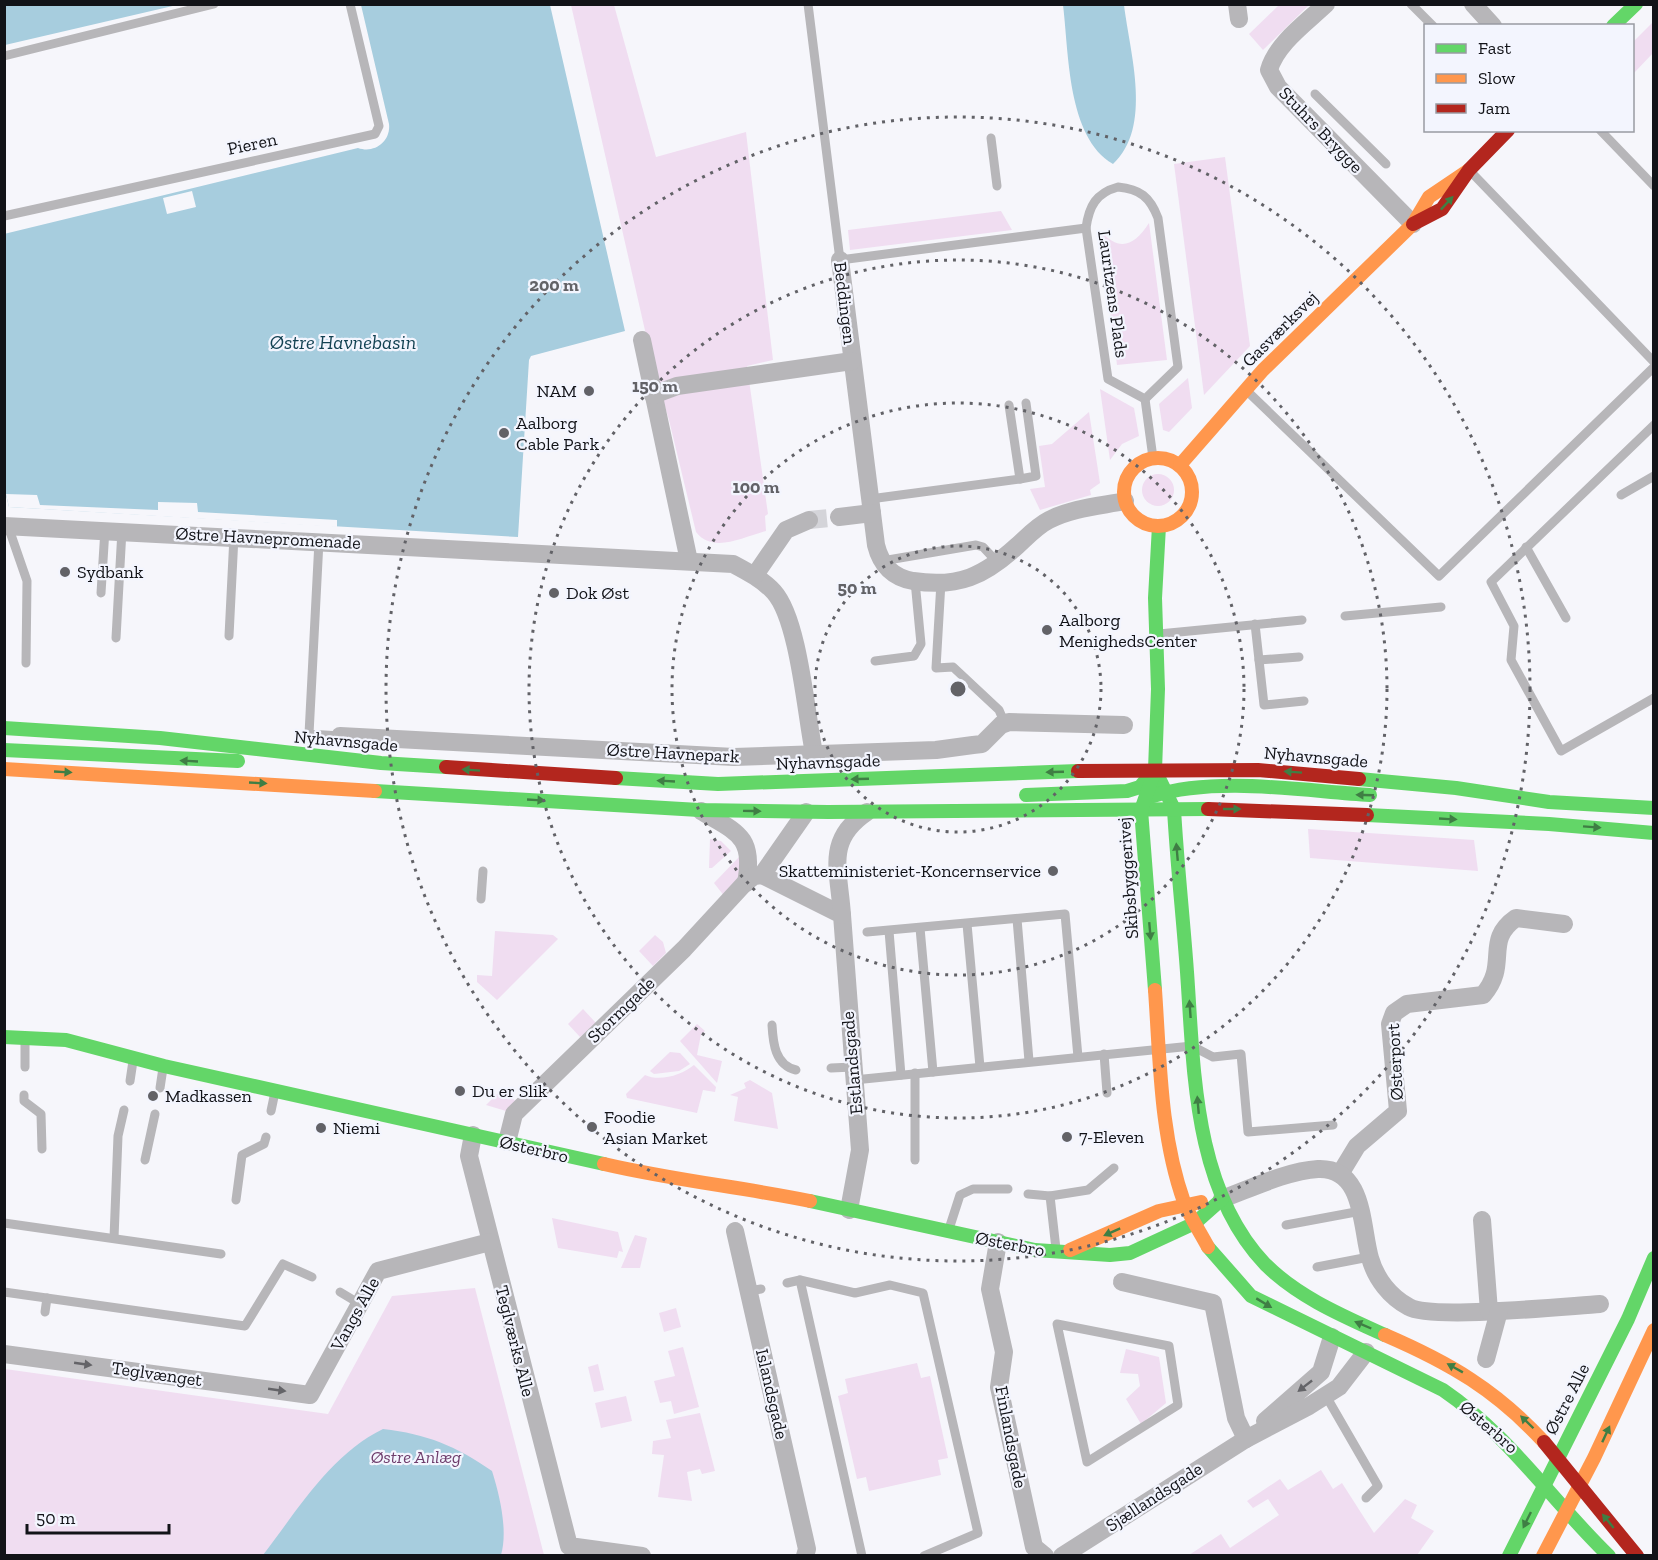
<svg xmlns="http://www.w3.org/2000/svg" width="1658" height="1560" viewBox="0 0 1658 1560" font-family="'Zilla Slab',serif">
<rect width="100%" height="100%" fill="#f6f6fb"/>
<!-- green -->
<g fill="#f0ddf1">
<path d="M 571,5 L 614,5 L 656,157 L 746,132 L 773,360 L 747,366 L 768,514 L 765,516 L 766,531 C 743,537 713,554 696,532 L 669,420 L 654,370 Z"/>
<polygon points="1279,5 1309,5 1263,50 1249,34"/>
<polygon points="1653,22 1653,53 1633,74 1633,42"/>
<polygon points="1225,157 1250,346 1204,395 1174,164"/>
<polygon points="1001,211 1012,230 850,250 848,230"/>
<path d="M 1149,223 L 1167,360 L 1117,365 L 1100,231 C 1120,252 1134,246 1149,223 Z"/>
<polygon points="1188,378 1192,408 1169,432 1163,430 1159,404"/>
<polygon points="1100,389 1134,408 1139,436 1122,444 1110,460"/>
<polygon points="1089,412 1100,483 1090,490 1091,495 1040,510 1030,489 1045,487 1039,446 1052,444"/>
<circle cx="1158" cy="490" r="16"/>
<polygon points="1308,829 1474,840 1478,871 1310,858"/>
<polygon points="710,839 721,841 731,851 712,868 709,868"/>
<polygon points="740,856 741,875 725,897 714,883"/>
<polygon points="495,931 553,935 558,939 497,1000 477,982 477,975 492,976"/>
<polygon points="655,935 663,942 666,953 653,966 639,951"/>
<polygon points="583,1009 596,1023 580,1037 568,1024"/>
<polygon points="697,1024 705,1031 701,1034 697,1055 722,1061 717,1083 680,1041"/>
<polygon points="670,1052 680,1053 690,1064 679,1071 654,1074 650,1071"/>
<path d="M 694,1065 L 716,1087 L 715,1092 L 703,1090 L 697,1113 L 627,1098 L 626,1094 L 645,1075 C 660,1082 682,1075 694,1065 Z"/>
<polygon points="750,1080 772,1093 778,1129 734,1121 738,1097 730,1095 746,1088 744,1083"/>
<polygon points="503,1088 516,1102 506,1111 486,1105"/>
<polygon points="552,1218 618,1232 623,1252 619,1251 617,1258 558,1248"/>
<polygon points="635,1235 647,1238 640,1268 621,1268"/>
<polygon points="475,1288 544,1555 5,1556 5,1369 328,1414 392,1296"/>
<polygon points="676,1308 681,1327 664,1332 659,1313"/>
<polygon points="683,1347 699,1407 674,1414 671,1401 660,1403 654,1381 675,1376 668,1351"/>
<polygon points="1126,1349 1159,1357 1166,1403 1141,1424 1126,1399 1140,1386 1138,1374 1120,1373"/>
<polygon points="917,1363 921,1378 930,1376 948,1458 938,1460 941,1475 869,1491 866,1477 857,1479 838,1396 848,1393 845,1379"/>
<polygon points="598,1364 604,1390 594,1392 588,1367"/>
<polygon points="626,1396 632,1421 601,1428 595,1403"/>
<polygon points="700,1413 715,1471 702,1474 700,1469 687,1472 692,1501 658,1497 664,1455 652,1454 653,1441 671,1438 666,1420"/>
<polygon points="1321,1470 1333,1489 1342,1483 1374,1533 1405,1499 1417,1505 1411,1518 1434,1531 1417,1555 1189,1555 1221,1534 1230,1548 1279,1515 1268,1499 1253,1508 1247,1501 1280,1479 1288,1490"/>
</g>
<!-- water -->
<g fill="#a7cdde">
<polygon points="5,4 177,4 177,5 5,45"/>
<path d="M 361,5 L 550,5 L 625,331 L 531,356 L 529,360 L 518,537 L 9,507 L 4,487 L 4,234 L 358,148 C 375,154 391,141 389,124 Z"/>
<path d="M 1063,5 L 1124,5 C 1130,54 1153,127 1113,164 C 1067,137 1069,53 1063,5 Z"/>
<path d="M 383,1429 C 427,1434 456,1446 492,1471 C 500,1496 508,1531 501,1555 L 263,1555 C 297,1511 331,1454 383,1429 Z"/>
</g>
<!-- pier -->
<g fill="#f6f6fb">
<polygon points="192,191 196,207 167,214 163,198"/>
<polygon points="6,494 37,495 40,505 158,510 158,502 197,503 198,512 337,520 337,527 9,507"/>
</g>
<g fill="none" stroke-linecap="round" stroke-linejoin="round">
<!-- street-tunnel -->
<polyline stroke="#d4d4d9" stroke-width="18" stroke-dasharray="18 9" stroke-linecap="butt" points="809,520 839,517"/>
<!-- lane -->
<g stroke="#b7b6b9" stroke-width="9">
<polyline points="808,4 840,260 1086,228"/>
<polyline points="1411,4 1433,26"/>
<polyline points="4,56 214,4"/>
<polyline points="1315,94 1386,164"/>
<polyline points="1600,130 1654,186"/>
<polyline points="991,138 997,186"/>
<polyline points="1471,172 1654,362"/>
<path d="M 1118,187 C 1140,189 1150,197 1158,218 L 1178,367 L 1145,399 L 1108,379 L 1086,228 C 1089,206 1096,193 1118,187 Z"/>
<polyline points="4,216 375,134 379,126 350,4"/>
<polyline points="1247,391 1439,576 1654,367"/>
<polyline points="1145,399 1153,458"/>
<polyline points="1654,425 1491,582 1514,626 1511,660 1561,751 1654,698"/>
<polyline points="1020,479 1036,476 1026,403"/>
<polyline points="1621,495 1654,476"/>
<polyline points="870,499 1020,479 1009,405"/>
<polyline points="8,526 27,581 26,663"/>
<polyline points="319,541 309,734 340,736"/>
<polyline points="1526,547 1566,618"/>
<polyline points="882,561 976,545 983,547 998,563"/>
<polyline points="941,582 936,668 953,667 999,710 1005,724"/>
<polyline points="101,593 105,529"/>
<polyline points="1345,616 1441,607"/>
<polyline points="1255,624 1264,705 1304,701"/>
<polyline points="1159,634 1302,620"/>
<polyline points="229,636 234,536"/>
<polyline points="116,638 122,530"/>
<polyline points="1259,660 1299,657"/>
<polyline points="875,661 914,656 921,644 915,581"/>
<polyline points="481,899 483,871"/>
<polyline points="1017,919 1029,1061"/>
<polyline points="967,924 980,1067"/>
<polyline points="920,928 933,1072"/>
<polyline points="889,931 901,1075"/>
<polyline points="867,932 1065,914 1078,1057"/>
<path d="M 772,1025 C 773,1043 775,1065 796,1070"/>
<polyline points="1104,1054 1107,1093"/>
<polyline points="25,1067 25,1040"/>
<polyline points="831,1068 853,1067"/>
<polyline points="854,1080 1192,1046 1213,1057 1241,1054 1248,1132 1333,1125"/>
<polyline points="130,1081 133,1061"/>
<polyline points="160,1088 163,1068"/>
<polyline points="24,1095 24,1101 41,1114 42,1149"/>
<polyline points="271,1111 275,1092"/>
<polyline points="145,1160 155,1114"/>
<polyline points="915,1160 915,1073"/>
<polyline points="1028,1194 1050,1196 1056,1249"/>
<polyline points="1050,1196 1088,1190 1114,1168"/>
<polyline points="236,1200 242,1155 264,1144 266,1137"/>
<polyline points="4,1223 221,1254"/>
<polyline points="1286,1225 1361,1211"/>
<polyline points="949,1229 960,1195 973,1189 1008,1189"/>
<polyline points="114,1238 118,1136 124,1110"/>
<polyline points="1317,1267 1369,1257"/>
<polyline points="800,1280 862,1556"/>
<polyline points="787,1283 800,1280 855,1293 890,1285 923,1293 978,1533 924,1556"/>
<polyline points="749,1291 761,1289"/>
<polyline points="4,1292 245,1326 283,1264 312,1277"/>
<polyline points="340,1292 360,1304"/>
<polyline points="45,1312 47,1298"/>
<polygon points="1057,1324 1169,1346 1178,1405 1087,1462"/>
<polyline points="1326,1396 1378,1486 1366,1498"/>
</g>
<!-- street -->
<g stroke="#b7b6b9" stroke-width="18">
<polyline points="1237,4 1239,19"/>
<path d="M 1326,4 C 1306,23 1276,44 1269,70 L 1278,87 L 1413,224"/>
<polyline points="1473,4 1493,26"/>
<path d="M 840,260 L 876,545 C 881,565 892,577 913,581 C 959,588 984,576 1017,546 C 1027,537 1037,526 1049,520 C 1072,508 1100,506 1125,501"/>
<polyline points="642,340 689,561"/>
<polyline points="653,395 677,386 852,361"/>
<polyline points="839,517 872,513"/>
<path d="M 4,526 L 733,564 C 748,572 763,580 774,592 C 799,620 806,715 814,753"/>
<polyline points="755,575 786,530 809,520"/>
<polyline points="340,736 734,757 936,750 973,745 982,744 1001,725 1009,722 1124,725"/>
<path d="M 701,811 C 736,832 755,836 746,883"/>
<polyline points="762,875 842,915 860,1150 849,1210"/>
<path d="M 842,915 C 839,870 825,840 867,812"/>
<polyline points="473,1135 469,1156 569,1546 642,1556"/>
<polyline points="507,1142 514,1114 684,949 744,884 754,876 762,875 806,812"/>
<path d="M 1340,1174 L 1357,1146 L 1398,1111 L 1390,1024 L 1394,1013 L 1407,1004 L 1483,995 C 1510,964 1483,941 1516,918 L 1564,924"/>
<path d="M 1222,1199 C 1252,1188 1287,1171 1318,1169 C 1365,1167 1361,1228 1370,1258 C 1376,1279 1390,1297 1409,1307 C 1431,1320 1567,1306 1600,1304"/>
<polyline points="1482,1220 1489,1311"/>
<polyline points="735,1231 807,1549 805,1556"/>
<polyline points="998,1242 990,1289 1004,1352 999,1387 1034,1547 1045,1556"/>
<polyline points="1122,1282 1213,1303 1236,1418 1246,1439"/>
<polyline points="4,1354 310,1395 378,1271 490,1242"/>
<polyline points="1486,1359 1499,1311"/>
<polyline points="1265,1421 1321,1372 1332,1337"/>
<polyline points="1062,1556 1246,1439 1309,1406 1339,1387 1366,1352"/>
</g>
<!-- fast -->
<g stroke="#63d668" stroke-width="14">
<polyline points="1613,26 1636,4"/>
<polyline points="4,728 160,738 381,763 446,767"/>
<polyline points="4,750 238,761"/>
<path d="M 1155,770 L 1174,809 C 1177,863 1183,917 1187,972 C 1194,1069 1193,1188 1265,1264 C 1298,1297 1343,1316 1385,1335"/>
<polyline points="616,778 718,784 1078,771"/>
<polyline points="1359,779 1456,788 1549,802 1654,808"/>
<polyline points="375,791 699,810 828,812 1208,809"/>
<polyline points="1026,795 1127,791 1140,787 1154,770"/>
<path d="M 1153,796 C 1218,776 1303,791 1370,795"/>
<polyline points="1367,815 1549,824 1654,833"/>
<polyline points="1155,990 1141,810 1155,770 1158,689 1155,598 1159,526"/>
<polyline points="4,1037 66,1040 164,1066 604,1164"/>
<polyline points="810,1201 1035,1250 1110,1255 1130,1253 1195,1223 1222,1199"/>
<path d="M 1208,1247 L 1251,1296 L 1443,1390 C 1509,1435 1552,1501 1609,1556"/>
<polyline points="1509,1556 1628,1319 1654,1258"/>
</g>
<!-- slow -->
<g stroke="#ff974d" stroke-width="14">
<circle cx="1158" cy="492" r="34"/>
<polyline points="1180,465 1263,370 1413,224 1429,197 1469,170"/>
<polyline points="4,769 375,791"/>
<path d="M 1155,990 C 1160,1060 1160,1135 1184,1202 C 1190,1217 1200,1232 1208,1247"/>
<path d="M 604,1164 C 672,1180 741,1187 810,1201"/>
<polyline points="1070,1250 1159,1211 1201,1202"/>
<path d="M 1385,1335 C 1450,1363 1496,1390 1544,1442"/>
<polyline points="1543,1556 1594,1458 1654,1330"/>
</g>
<!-- jam -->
<g stroke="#b3261e" stroke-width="14">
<polyline points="1413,224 1442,209 1469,170 1508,130"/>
<polyline points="446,767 616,778"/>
<polyline points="1078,771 1258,770 1359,779"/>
<polyline points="1208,809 1367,815"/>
<polyline points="1544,1442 1637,1556"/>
</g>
</g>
<!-- one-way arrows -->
<defs><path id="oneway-solid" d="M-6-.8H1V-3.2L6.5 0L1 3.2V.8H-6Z" transform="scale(1.5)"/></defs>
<g fill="#3f7e44">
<use href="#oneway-solid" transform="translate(1447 203) rotate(-47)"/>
<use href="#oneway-solid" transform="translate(189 761) rotate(-177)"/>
<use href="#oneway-solid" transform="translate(471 770) rotate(-176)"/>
<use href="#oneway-solid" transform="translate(63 772) rotate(3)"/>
<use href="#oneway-solid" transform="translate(1055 772) rotate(178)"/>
<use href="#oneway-solid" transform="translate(1293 772) rotate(-176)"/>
<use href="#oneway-solid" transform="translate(860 779) rotate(178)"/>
<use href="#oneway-solid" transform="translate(666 781) rotate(-177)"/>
<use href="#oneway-solid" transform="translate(258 783) rotate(3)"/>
<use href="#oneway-solid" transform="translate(1365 795) rotate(-178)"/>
<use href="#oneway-solid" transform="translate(536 800) rotate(3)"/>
<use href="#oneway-solid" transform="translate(1232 809)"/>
<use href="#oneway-solid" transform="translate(752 811) rotate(1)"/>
<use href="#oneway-solid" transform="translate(1448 819) rotate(3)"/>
<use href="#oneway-solid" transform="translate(1592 827) rotate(4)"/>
<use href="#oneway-solid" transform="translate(1177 852) rotate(-95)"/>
<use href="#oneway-solid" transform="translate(1150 931) rotate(85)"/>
<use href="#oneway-solid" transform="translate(1190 1009) rotate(-94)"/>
<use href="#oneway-solid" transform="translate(1198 1105) rotate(-95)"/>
<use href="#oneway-solid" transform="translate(1112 1232) rotate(156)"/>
<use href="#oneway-solid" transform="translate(1264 1303) rotate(31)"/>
<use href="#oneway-solid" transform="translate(1363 1325) rotate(-157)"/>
<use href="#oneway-solid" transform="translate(1455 1368) rotate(-151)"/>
<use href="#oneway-solid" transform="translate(1527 1422) rotate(-136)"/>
<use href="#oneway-solid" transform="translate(1606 1434) rotate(-65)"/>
<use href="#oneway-solid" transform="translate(1527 1520) rotate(116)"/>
<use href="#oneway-solid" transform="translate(1608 1521) rotate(-129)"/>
</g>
<g fill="#646468">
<use href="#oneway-solid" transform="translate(83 1364) rotate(8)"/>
<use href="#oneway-solid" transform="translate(1305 1386) rotate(142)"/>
<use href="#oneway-solid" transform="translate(277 1390) rotate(8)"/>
</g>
<!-- distance rings -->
<g fill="none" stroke="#626267" stroke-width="3" stroke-dasharray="3 6">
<circle cx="958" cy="689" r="143"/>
<circle cx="958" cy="689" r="286"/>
<circle cx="958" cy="689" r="429"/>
<circle cx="958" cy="689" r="572"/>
</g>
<!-- markers -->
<g fill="#626267" stroke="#f3f5fe" stroke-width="2">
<circle cx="589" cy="391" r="6"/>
<circle cx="504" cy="433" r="6"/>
<circle cx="65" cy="572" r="6"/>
<circle cx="554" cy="593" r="6"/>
<circle cx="1047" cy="630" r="6"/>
<circle cx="1053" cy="871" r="6"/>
<circle cx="460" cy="1091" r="6"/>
<circle cx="153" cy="1096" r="6"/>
<circle cx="592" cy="1127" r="6"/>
<circle cx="321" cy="1128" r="6"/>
<circle cx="1067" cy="1137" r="6"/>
</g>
<g text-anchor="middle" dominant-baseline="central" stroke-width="4.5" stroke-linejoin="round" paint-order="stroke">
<!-- street labels -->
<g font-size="18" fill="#121318" stroke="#f3f5fe">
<text transform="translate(1321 130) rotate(46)">Stuhrs Brygge</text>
<text transform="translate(252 144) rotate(-12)">Pieren</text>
<text transform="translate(1113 294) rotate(82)">Lauritzens Plads</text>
<text transform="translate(845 303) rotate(83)">Beddingen</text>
<text transform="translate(1280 329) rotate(-45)">Gasværksvej</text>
<text transform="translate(268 538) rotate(3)">Østre Havnepromenade</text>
<text transform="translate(346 741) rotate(5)">Nyhavnsgade</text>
<text transform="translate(673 753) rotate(3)">Østre Havnepark</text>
<text transform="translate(1316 757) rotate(5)">Nyhavnsgade</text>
<text transform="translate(828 762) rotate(-2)">Nyhavnsgade</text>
<text transform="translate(1128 878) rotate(-94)">Skibsbyggerivej</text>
<text transform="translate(621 1010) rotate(-44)">Stormgade</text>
<text transform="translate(1395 1062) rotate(-93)">Østerport</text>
<text transform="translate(852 1063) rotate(-95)">Estlandsgade</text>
<text transform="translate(534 1149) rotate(13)">Østerbro</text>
<text transform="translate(1010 1244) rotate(11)">Østerbro</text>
<text transform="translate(355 1314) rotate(-61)">Vangs Alle</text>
<text transform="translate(515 1341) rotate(76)">Teglværks Alle</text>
<text transform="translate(157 1374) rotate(8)">Teglvænget</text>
<text transform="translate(772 1394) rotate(77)">Islandsgade</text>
<text transform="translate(1567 1399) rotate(-63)">Østre Alle</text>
<text transform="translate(1489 1427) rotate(41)">Østerbro</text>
<text transform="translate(1011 1437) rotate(79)">Finlandsgade</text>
<text transform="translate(1154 1497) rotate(-33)">Sjællandsgade</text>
</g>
<!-- poi labels -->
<g font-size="18" fill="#121318" stroke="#f3f5fe" text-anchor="start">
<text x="577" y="391" text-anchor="end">NAM</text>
<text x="516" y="423">Aalborg<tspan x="516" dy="21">Cable Park</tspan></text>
<text x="77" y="572">Sydbank</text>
<text x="566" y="593">Dok Øst</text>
<text x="1059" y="620">Aalborg<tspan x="1059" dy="21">MenighedsCenter</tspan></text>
<text x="1041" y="871" text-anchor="end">Skatteministeriet-Koncernservice</text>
<text x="472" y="1091">Du er Slik</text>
<text x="165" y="1096">Madkassen</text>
<text x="604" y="1117">Foodie<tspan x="604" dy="21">Asian Market</tspan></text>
<text x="333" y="1128">Niemi</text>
<text x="1079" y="1137">7-Eleven</text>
</g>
<!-- park labels -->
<g font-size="18" font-style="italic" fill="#6e3d6c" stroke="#f3f5fe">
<text x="416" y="1457">Østre Anlæg</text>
</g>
<!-- water labels -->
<g font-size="20" font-style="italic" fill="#134253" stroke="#f3f5fe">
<text x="343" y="342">Østre Havnebasin</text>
</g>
</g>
<circle cx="958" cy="689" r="9" fill="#626267" stroke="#f3f5fe" stroke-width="3"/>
<g font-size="18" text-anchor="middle" font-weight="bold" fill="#626267" stroke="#f3f5fe" stroke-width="4.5" stroke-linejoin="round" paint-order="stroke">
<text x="554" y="291">200 m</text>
<text x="655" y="392">150 m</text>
<text x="756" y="493">100 m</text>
<text x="857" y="594">50 m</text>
</g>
<!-- border -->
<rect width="1658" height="1560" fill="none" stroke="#121318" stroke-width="12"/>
<!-- legend -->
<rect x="1424" y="24" width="210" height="108" fill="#f3f5fe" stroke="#999ba2" stroke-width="1.5"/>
<rect x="1436" y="44" width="30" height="9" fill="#63d668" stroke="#999ba2" stroke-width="1.5"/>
<text x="1478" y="54" font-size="18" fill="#121318">Fast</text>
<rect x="1436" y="74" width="30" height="9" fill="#ff974d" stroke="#999ba2" stroke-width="1.5"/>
<text x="1478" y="84" font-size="18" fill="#121318">Slow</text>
<rect x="1436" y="104" width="30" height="9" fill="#b3261e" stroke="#999ba2" stroke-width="1.5"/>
<text x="1478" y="114" font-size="18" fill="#121318">Jam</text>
<!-- scale -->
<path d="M27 1524v9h142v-9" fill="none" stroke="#121318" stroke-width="3"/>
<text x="36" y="1524" font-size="18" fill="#121318" stroke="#f3f5fe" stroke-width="4.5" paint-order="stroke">50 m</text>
</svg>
